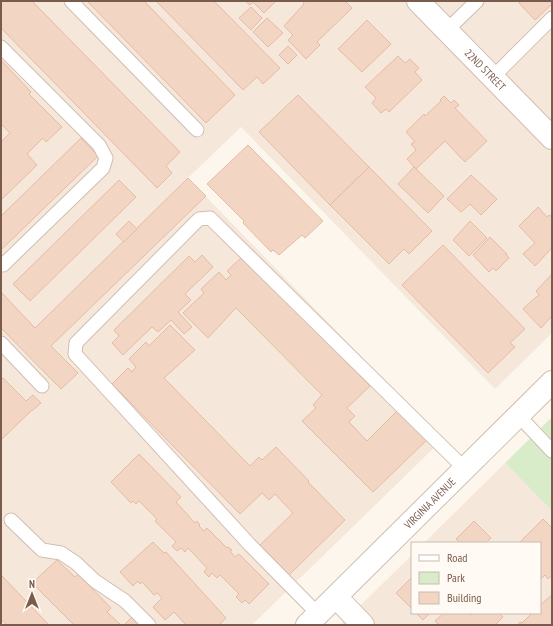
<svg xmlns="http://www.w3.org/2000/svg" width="553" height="626" viewBox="0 0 553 626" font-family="'PT Sans Narrow',sans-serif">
<rect width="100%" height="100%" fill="#fdf6ec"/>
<!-- residential -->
<g fill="#f5e8da">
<polygon points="1,1 552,1 552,333 495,389 241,127 188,178 442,440 252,625 1,625"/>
<polygon points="505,463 552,511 552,625 340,625 412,555 412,613 540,613 540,543 424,543"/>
</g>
<!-- green -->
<polygon fill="#d8ecc9" points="552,417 552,511 505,463"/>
<!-- building -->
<g fill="#f3d5c3" stroke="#e6bba3">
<polygon points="1,1 32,1 180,152 166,166 172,173 157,188 1,28"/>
<polygon points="87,1 144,1 235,95 206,123"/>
<polygon points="156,1 214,1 280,68 263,84 257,77 243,90"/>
<polygon points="245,1 276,1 264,13 253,2 250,5"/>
<polygon points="303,1 345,1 352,8 317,42 320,45 306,59 288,40 293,35 284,26 304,4"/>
<polygon points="521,1 552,1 552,4 535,20 519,3"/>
<polygon points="251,7 262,18 251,30 239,18"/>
<polygon points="267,18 283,33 268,47 253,32"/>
<polygon points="367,20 391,44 362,72 338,49"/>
<polygon points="288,46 297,55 288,64 279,55"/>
<polygon points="398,56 405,63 410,59 419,68 415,72 422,80 389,112 386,109 381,113 372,103 376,98 365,87"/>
<polygon points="1,60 31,92 29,94 62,127 46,142 43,138 27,154 37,165 1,200 1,142 10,133 1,124"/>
<polygon points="298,95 369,167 330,205 259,132"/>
<polygon points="444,96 451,103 454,100 459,105 455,108 487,141 465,162 445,141 416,169 407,159 416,150 411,144 415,142 406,132 424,114 425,116 441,101 440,100"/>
<polygon points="81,138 98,156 1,250 1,216"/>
<polygon points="248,145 323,221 305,238 302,235 279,255 273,250 271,252 243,223 244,221 207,184"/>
<polygon points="369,167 432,231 409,254 404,249 389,264 330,205"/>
<polygon points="414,167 444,196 428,213 398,184"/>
<polygon points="471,175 497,199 481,215 470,204 461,212 447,199"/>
<polygon points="188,178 206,196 51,346 78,373 61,389 1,328 1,292 35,328"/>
<polygon points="119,180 136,197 30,301 13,284"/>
<polygon points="538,207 547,217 549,215 552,217 552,248 535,266 523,254 535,243 519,226"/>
<polygon points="129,221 137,229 124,242 116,234"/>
<polygon points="470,221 487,238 469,256 453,240"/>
<polygon points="490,237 507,254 506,254 509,258 496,271 493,268 489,272 473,255"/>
<polygon points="443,245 525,329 510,343 515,347 488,373 402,285"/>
<polygon points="202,255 213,267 185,294 191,300 178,312 192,327 184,334 171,320 158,332 152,327 123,355 112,343 119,336 114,330 189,256 195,262"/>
<polygon points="243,256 370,386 347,408 355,416 349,422 367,441 400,408 429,438 373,492 302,421 316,408 313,405 322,395 236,308 208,338 183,313 204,293 201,289 219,272 226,280 231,275 227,271"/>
<polygon points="552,274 552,316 541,328 523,309 536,297 537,297 539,295 536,291"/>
<polygon points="170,325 195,350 164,378 250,466 259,457 262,460 276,447 309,481 308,482 345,520 289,575 260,545 293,513 275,494 269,500 262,493 240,514 112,384 128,368 132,372 136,367 129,359 146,342 149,346"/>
<polygon points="3,378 26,401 33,395 41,403 33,410 32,410 1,440 1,380"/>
<polygon points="139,454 181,497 176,502 195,523 197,521 200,525 199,526 204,531 207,528 227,548 228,547 232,550 230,551 235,557 239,554 269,584 249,604 245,600 242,603 236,597 239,594 220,575 217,578 212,573 209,577 204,572 207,568 188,548 185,552 181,548 177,551 172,546 176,542 155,521 157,519 139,501 136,504 133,501 131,503 111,482"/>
<polygon points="543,519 552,528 552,575 548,579 545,575 540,580 540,543 519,543"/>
<polygon points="474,521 491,538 486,543 460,543 456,539"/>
<polygon points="153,542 164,553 166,552 226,618 219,625 186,625 174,612 165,620 153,607 162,598 157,593 154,595 142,582 140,584 138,581 133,586 120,572"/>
<polygon points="57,560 75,577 78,574 111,608 107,612 121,625 74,625 32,583"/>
<polygon points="1,575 49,625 7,625 1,619"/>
<polygon points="412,577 412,609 396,593"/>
<polygon points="552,595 552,625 518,625 520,622 522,623 532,613 540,613 540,605"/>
<polygon points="416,613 430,613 423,620"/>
<polygon points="444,613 469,613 471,615 473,613 499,613 503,617 495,625 439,625 435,621"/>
<polygon points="133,616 142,625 124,625"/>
</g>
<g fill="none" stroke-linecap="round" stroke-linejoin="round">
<defs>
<g id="service">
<polyline points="71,1 197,130"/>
<polyline points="447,30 477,1"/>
<polyline points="1,47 99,145 106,158 103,168 3,265 1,265"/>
<polyline points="493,77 552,18"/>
<polyline points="1,343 42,386"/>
<polyline points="519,416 552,451"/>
<polyline points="11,520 42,550 61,553 76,563 95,581 125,601 149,625"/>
<polyline points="318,614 250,545 75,354 76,343 199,219 210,218 465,469"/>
</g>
<g id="minor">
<path id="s1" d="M 418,1 L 552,138"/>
<polyline points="336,597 363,625"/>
<path id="s2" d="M 307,625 L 552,382"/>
</g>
</defs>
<!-- service casing -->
<use href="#service" stroke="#d1beb0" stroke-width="15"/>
<!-- minor casing -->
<use href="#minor" stroke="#d1beb0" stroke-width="24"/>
<!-- service -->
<use href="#service" stroke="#fff" stroke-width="13"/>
<!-- minor -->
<use href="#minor" stroke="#fff" stroke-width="22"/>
</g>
<g text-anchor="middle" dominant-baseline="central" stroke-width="3" stroke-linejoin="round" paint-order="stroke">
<!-- street labels -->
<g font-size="11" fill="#7a5c4d" stroke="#fffaf3">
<text stroke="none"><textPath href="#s1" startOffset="96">22ND STREET</textPath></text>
<text stroke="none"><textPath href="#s2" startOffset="173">VIRGINIA AVENUE</textPath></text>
</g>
</g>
<!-- border -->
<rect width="553" height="626" fill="none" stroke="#7a5c4d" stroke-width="4"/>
<!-- legend -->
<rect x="411" y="542" width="130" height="72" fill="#fffaf3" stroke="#cabbb1"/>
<rect x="419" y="555" width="20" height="6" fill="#ffffff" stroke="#cabbb1"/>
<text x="447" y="562" font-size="12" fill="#7a5c4d">Road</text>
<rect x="419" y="572" width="20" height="12" fill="#d8ecc9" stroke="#cabbb1"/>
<text x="447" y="582" font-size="12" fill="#7a5c4d">Park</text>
<rect x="419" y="592" width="20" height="12" fill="#f3d5c3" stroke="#cabbb1"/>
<text x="447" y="602" font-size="12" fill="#7a5c4d">Building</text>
<!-- north arrow -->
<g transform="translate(32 594)" stroke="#fffaf3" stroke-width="3" paint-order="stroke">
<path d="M0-3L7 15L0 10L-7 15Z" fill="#7a5c4d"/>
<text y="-6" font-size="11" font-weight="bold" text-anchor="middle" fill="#7a5c4d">N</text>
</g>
</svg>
